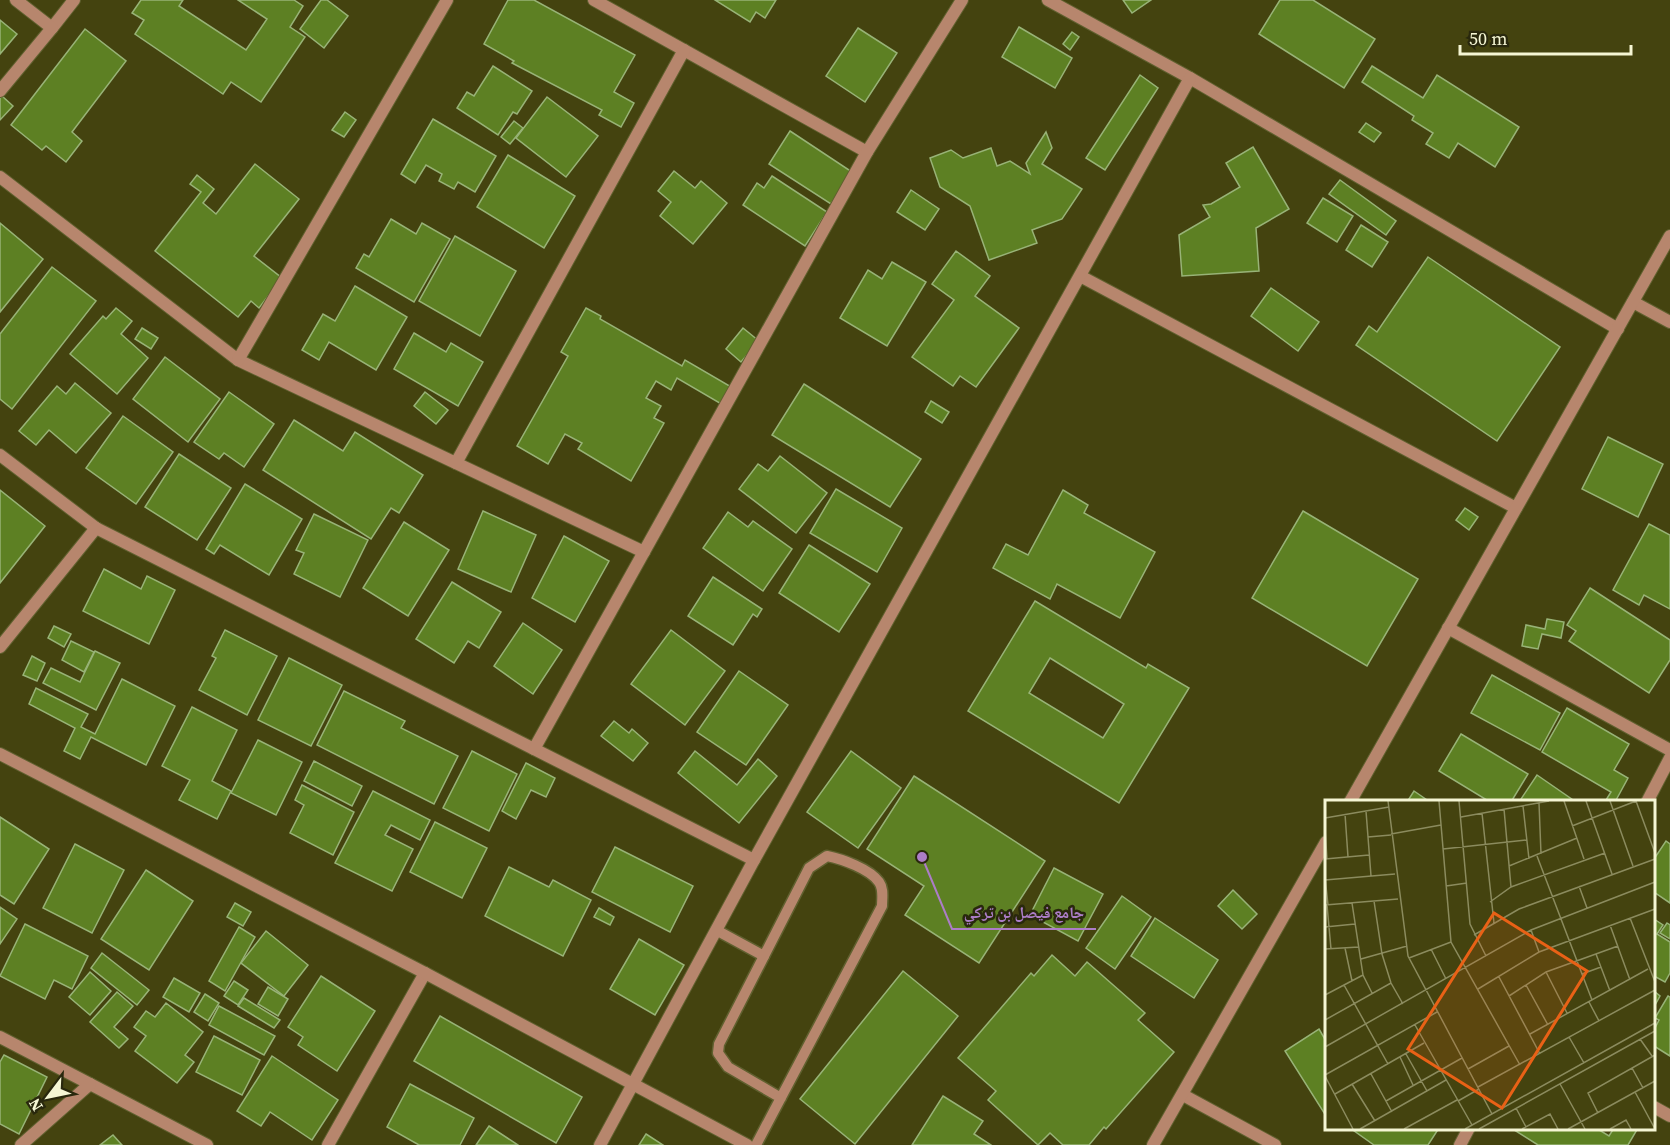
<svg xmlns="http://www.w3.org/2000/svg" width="1670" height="1145" viewBox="0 0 1670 1145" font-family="'Source Serif 4','Noto Naskh Arabic',serif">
<rect width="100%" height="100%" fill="#44430f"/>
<!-- building -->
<g fill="#5d8023" stroke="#98b377" stroke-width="1.5" fill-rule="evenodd">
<polygon points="141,0 183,0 179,6 246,50 267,19 238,0 294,0 303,6 290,27 305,37 261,102 231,82 223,94 135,34 144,20 132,13"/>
<polygon points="321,0 327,0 348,16 324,48 300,29"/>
<polygon points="508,0 534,0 635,55 614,92 634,103 621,127 599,115 602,110 512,63 514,61 484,44"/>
<polygon points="715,0 776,0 765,18 756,12 750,22"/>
<polygon points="1123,0 1151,0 1132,13"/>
<polygon points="1280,0 1313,0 1375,39 1344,88 1259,34"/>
<polygon points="0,20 17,34 0,54"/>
<polygon points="1019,27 1072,58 1055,88 1002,57"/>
<polygon points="858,28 897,53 865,102 826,76"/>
<polygon points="85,29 126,61 72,132 82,141 66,162 46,146 42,150 11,125"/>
<polygon points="1072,32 1079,37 1070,50 1063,44"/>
<polygon points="493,66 532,91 517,114 513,112 498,135 457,108 467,92 474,96"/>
<polygon points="1372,66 1423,98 1437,75 1519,127 1495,167 1458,143 1449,158 1426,144 1433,133 1412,120 1414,116 1362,82"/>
<polygon points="1140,75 1158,88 1105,170 1086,158"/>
<polygon points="2,96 13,106 0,120 0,98"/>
<polygon points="547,97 598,136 566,177 516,138"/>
<polygon points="345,112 356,120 344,137 332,130"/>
<polygon points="433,119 496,156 475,192 458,182 454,189 439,181 442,174 426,165 415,183 401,174"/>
<polygon points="514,121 523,128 510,144 501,137"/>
<polygon points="1366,123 1381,133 1374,142 1359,132"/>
<polygon points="790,131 852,172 831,204 769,164"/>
<polygon points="1046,132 1052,148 1042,164 1082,189 1062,219 1032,230 1037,243 989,260 970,206 940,187 930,158 951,150 963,158 991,148 997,166 1010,161 1030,174 1026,163"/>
<polygon points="1253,147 1289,209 1256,228 1259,271 1182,276 1179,235 1210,217 1203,205 1211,204 1240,187 1226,163"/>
<polygon points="508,155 575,196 544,248 477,207"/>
<polygon points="255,164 299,199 254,256 282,278 259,308 251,301 238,317 155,251 201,192 190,184 197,175 214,189 203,203 216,214"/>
<polygon points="674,171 695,188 701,181 727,203 693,244 660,216 671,202 658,191"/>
<polygon points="772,176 827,212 805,246 743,205 757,183 764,188"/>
<polygon points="1340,180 1396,221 1386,235 1329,194"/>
<polygon points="911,190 939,209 925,230 897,212"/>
<polygon points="1323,198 1353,216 1337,242 1307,223"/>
<polygon points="391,219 416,234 422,223 450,239 414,302 356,268 364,254 369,257"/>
<polygon points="0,223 43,259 0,312"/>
<polygon points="1361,225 1388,242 1372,267 1346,250"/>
<polygon points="455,236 516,271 480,336 419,301"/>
<polygon points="956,251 990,276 975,296 1019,328 976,387 960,376 953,386 912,357 954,300 932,284"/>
<polygon points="1428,257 1560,347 1497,441 1356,345 1369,326 1377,332"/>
<polygon points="892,262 926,282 887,346 840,318 868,270 882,279"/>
<polygon points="52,267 96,301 12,409 0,399 0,334"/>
<polygon points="355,286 407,317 376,370 329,342 319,360 302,350 323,314 335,321"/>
<polygon points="1271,288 1319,322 1298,351 1251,316"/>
<polygon points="116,308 132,321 121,334 148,358 117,394 70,354 103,316 106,319"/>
<polygon points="586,308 601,316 600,319 682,366 685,360 733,388 723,405 677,378 671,390 656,381 646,398 661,406 654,418 664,423 631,481 578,449 582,443 565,434 548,464 517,446 568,356 561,352"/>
<polygon points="142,328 158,338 151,349 135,339"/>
<polygon points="743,328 759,341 741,362 726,349"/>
<polygon points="414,333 446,352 451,343 483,362 458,406 394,369"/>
<polygon points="165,357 220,399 188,442 133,399"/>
<polygon points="75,383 111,413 76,453 49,430 36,445 19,431 57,386 66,394"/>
<polygon points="804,384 921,459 890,507 772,435"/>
<polygon points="229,392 274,424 244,467 224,453 219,459 194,442"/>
<polygon points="425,392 448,410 436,424 414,406"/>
<polygon points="931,401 949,412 942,423 925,412"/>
<polygon points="123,416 173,452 136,504 86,468"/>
<polygon points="294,420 343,451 355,432 423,475 399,513 391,508 371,539 263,470"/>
<polygon points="1608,437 1663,464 1638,517 1582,489"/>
<polygon points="179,454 231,488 197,540 145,507"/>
<polygon points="780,456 827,493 796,533 739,489 758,464 768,471"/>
<polygon points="245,484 302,519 269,575 220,545 214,554 206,549"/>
<polygon points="836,489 902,528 877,572 810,533"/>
<polygon points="0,490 45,526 0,583"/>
<polygon points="1063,490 1088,505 1084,513 1155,552 1120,618 1057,584 1050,599 993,568 1006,544 1028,555"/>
<polygon points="1465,508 1478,517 1469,530 1456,520"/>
<polygon points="483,511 536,535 511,592 458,569"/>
<polygon points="1303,511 1418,579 1367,666 1252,598"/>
<polygon points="728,512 748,527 753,521 792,549 763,591 703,548"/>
<polygon points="314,514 368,540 340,597 294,574 304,553 296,550"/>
<polygon points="404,522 449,550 408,616 363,588"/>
<polygon points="1649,524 1670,535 1670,609 1644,595 1639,605 1613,590"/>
<polygon points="564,536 609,561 575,622 532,598"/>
<polygon points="809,545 870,584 839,632 779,593"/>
<polygon points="104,569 141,589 147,576 175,590 149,644 83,611"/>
<polygon points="713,577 762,609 757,617 753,614 733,645 688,616"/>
<polygon points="452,582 501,612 479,648 468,641 454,663 416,639"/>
<polygon points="1590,588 1670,640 1670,660 1649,693 1569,641 1576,631 1567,625"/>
<path d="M 1035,601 L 1146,668 L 1148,664 L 1189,688 L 1119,803 L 968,711 ZM 1050,658 L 1124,704 L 1103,738 L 1029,693 Z"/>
<polygon points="1547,619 1564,622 1561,638 1542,634 1538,649 1522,646 1526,625 1545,629"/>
<polygon points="523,623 562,650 533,694 494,666"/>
<polygon points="54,626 71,634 64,647 48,638"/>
<polygon points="225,630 277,656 247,715 199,690 216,658 212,656"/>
<polygon points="671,630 725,671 685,725 631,684"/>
<polygon points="71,641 94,652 84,672 62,660"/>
<polygon points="95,651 120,663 96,710 43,683 51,668 80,682"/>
<polygon points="32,656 45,663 37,681 23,675"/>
<polygon points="289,658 342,685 311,746 258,720"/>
<polygon points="739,671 788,705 746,765 697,732"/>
<polygon points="1492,675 1560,713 1540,750 1471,713"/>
<polygon points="122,679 175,706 146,765 91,737 80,759 64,751 75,728 29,704 36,688 88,714 81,727 95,734"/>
<polygon points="344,691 405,721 401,728 458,756 434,804 317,745"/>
<polygon points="192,707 237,730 212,781 231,791 217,819 179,800 190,780 162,766"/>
<polygon points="1567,708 1629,744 1614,770 1628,778 1615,802 1606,800 1611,792 1542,752"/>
<polygon points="614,721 629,733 632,729 648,743 633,761 601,736"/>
<polygon points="1461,734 1528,774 1511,802 1490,802 1439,771"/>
<polygon points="258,740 302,762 276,815 231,793"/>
<polygon points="472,751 517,774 489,831 443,808"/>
<polygon points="695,751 737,785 758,759 777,776 739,823 678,773"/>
<polygon points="851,751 901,788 858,848 807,812"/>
<polygon points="314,761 362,786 352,806 304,781"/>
<polygon points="526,763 555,778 546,797 531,790 516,819 502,811"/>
<polygon points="1537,775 1576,802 1519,802"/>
<polygon points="914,776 1045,861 979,963 905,915 924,886 867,849"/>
<polygon points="302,785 354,812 333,855 290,833 304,805 295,800"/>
<polygon points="373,791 430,820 420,840 391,825 385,835 413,849 392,891 335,863"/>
<polygon points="1414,791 1430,802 1407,802"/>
<polygon points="0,817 49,849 14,904 0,895"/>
<polygon points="435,822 487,848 462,898 410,872"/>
<polygon points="1666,841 1670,844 1670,903 1654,892 1654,859"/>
<polygon points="75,844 124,870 92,933 43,908"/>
<polygon points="615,847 693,886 670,932 592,892"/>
<polygon points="509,867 549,887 553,880 591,900 563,956 485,916"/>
<polygon points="1054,868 1103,894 1078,941 1030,915"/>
<polygon points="146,870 193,901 149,970 101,939"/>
<polygon points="1233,890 1257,914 1242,929 1218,906"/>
<polygon points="1122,896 1151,917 1115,969 1086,948"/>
<polygon points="235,903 251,912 243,926 227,917"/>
<polygon points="0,907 17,919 0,944"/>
<polygon points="599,908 614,917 610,925 594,917"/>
<polygon points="1155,918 1218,960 1194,998 1131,956"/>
<polygon points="1654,919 1663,925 1657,934 1670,942 1670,973 1665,982 1654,976"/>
<polygon points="1667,923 1670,925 1670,939 1660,933"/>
<polygon points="25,924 88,956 72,989 54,980 45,999 0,976"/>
<polygon points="239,927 255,937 225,991 209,981"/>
<polygon points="266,931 308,965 284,996 241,963"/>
<polygon points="639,939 684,965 655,1015 610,989"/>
<polygon points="102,953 149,990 137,1005 91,968"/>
<polygon points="1052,955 1075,976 1087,962 1145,1013 1138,1020 1174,1052 1106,1129 1104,1127 1089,1145 1063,1145 1050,1133 1038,1145 988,1100 996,1091 958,1058 1031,973 1034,976"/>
<polygon points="903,971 958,1016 855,1144 800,1099"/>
<polygon points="90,972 111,991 90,1015 69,997"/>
<polygon points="321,976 375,1011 337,1071 298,1045 303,1037 288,1027"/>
<polygon points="174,978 200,993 189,1012 163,997"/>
<polygon points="234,981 248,990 238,1005 224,996"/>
<polygon points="268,987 288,999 278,1016 258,1004"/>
<polygon points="1654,991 1660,996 1654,1007"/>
<polygon points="117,992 133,1006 114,1027 128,1039 119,1048 90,1022"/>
<polygon points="205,994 219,1003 208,1021 194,1012"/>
<polygon points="1668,996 1670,997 1670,1056 1654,1046 1654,1030 1659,1020 1655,1018"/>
<polygon points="244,998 280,1020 274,1028 238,1006"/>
<polygon points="166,1003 203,1032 185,1055 194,1062 177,1083 135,1051 146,1036 134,1027 146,1011 155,1017"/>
<polygon points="219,1006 275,1036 264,1055 209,1025"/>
<polygon points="440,1016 582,1097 556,1143 414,1061"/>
<polygon points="1319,1029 1326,1041 1326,1116 1285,1051"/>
<polygon points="214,1036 260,1060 242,1095 196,1072"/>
<polygon points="4,1055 47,1077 19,1134 0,1124 0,1062"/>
<polygon points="272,1056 338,1100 312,1140 270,1112 261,1126 237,1111"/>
<polygon points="410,1084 474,1118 460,1145 419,1145 387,1127"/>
<polygon points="943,1096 983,1121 974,1134 991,1145 912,1145"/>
<polygon points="489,1126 518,1145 476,1145"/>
<polygon points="1350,1128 1439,1128 1428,1145 1374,1145"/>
<polygon points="1511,1128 1596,1128 1609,1136 1614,1128 1638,1128 1628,1145 1538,1145"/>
<polygon points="646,1134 663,1145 639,1145"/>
<polygon points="113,1135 122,1145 100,1145"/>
</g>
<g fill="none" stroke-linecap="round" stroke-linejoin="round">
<defs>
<g id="service">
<polyline points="716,930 764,956"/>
<path d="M 756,1145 L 882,906 C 882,898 884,889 879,882 C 870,869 842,859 827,856 L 809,868 L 719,1044 L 718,1053 L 728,1067 L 781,1098"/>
</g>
<g id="minor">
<polyline points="594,0 867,152"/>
<polyline points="1048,0 1190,78 1618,329"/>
<polyline points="52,28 74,0"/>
<polyline points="0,91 52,28 16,0"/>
<polyline points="0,177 238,360 644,552"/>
<polyline points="1082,277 1516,508"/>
<polyline points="1633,302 1670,322"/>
<polyline points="238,360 447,0"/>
<polyline points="0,455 96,528 754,860"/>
<polyline points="456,463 684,50"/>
<polyline points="1448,628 1670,750"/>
<polyline points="0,647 96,528"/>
<polyline points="534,749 867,152 962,0"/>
<polyline points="1647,802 1670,758"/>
<polyline points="0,1037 207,1145"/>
<polyline points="1183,1095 1275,1145"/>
<polyline points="1654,1107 1670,1116"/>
<polyline points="21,1145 90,1084"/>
<polyline points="328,1145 425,973"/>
<polyline points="600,1145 754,860 1190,78"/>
<polyline points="1460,1145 1469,1128"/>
</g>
<g id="tertiary">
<polyline points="0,754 425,973 747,1145"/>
<polyline points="1350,802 1670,236"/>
<polyline points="1153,1145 1326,842"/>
</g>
</defs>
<!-- service casing -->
<use href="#service" stroke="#60602f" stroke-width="13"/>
<!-- minor casing -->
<use href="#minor" stroke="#60602f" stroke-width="14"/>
<!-- tertiary casing -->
<use href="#tertiary" stroke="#60602f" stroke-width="14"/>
<!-- service -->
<use href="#service" stroke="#b7866d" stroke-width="10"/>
<!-- minor -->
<use href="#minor" stroke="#b7866d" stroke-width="12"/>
<!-- tertiary -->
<use href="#tertiary" stroke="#b7866d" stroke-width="12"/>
</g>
<!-- overview -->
<g transform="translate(1325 800)">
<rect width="330" height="330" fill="#44430f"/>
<path fill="none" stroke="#8b8b5e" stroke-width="1.5" d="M 63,1 L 83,156 L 167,314M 114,1 L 126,142 L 195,265M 134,1 L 145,124 L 161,156M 239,1 L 259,59M 261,1 L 287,74M 285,1 L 308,66M 311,1 L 330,53M 214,3 L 216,54M 198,6 L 204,59M 179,9 L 186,87M 41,11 L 46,76M 157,13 L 169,123M 20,14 L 23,57M 136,17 L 224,1M 0,18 L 64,7M 247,26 L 311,1M 0,29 L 2,59M 66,34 L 116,25M 43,37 L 66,35M 118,49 L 202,40M 212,56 L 257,174 L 276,167M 0,59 L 44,55M 184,66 L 252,38M 0,77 L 3,105M 0,80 L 70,74M 121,86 L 142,83M 254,86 L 262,108M 49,101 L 57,154 L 66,183 L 78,204M 165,102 L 186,87 L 280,53M 27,103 L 38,175 L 47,193M 0,105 L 73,99M 2,105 L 6,149M 305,118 L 330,182M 285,125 L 305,180M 0,127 L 30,124M 206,130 L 214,152M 149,135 L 194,109 L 330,59M 20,148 L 27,181M 0,149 L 34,147M 106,149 L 121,179M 271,154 L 285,191M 84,158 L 126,142M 36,159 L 82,146M 221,172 L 242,213M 257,174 L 267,200M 174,177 L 215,254M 19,185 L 63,264M 201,185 L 223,225M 153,189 L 214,152 L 330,109M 0,195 L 38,175M 184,196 L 221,172 L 293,146M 264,202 L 274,221M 0,220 L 66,183M 90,225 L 147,325M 205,234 L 323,169M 244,237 L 259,263M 315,239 L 327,256M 0,247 L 206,130 L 330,82M 81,254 L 102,291M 75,257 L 88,285M 307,268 L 318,288M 143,269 L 184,246M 46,274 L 67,312M 0,275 L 112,212M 0,276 L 28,329M 27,284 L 50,321M 235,284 L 260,329M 153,287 L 330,190M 310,292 L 330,329M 10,294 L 99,243M 61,301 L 137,258M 133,301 L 154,289M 191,308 L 201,327M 273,313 L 263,293 L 330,255M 35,329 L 121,280M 79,329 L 132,300M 140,329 L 330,223M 154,329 L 330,231M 197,329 L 225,314 L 233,329M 243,329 L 330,281M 285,329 L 301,320 L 306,329"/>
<path fill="#e96116" fill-opacity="0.15" stroke="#e96116" stroke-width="3" d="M 169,113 L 262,171 L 177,308 L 83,249 Z"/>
<rect width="330" height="330" fill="none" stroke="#f5f6d4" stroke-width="3"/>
</g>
<!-- callouts -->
<path fill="none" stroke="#ac7dc7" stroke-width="2" d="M922 857L952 929H1096"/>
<circle fill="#ac7dc7" stroke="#29280d" stroke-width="2" cx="922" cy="857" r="6"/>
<g font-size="16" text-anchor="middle" font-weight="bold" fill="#ac7dc7" stroke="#29280d" stroke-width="5" stroke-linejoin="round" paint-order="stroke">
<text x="1024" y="918">جامع فيصل بن تركي</text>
</g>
<!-- north arrow -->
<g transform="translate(48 1097) rotate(238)" stroke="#29280d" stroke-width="4.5" paint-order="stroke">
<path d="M0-4.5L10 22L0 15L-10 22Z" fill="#f5f6d4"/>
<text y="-9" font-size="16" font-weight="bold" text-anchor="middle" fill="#f5f6d4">N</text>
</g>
<!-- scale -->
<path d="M1460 45v9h171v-9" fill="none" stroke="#f5f6d4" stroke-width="3"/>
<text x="1469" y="45" font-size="18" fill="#f5f6d4" stroke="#29280d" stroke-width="4.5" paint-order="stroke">50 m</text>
</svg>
